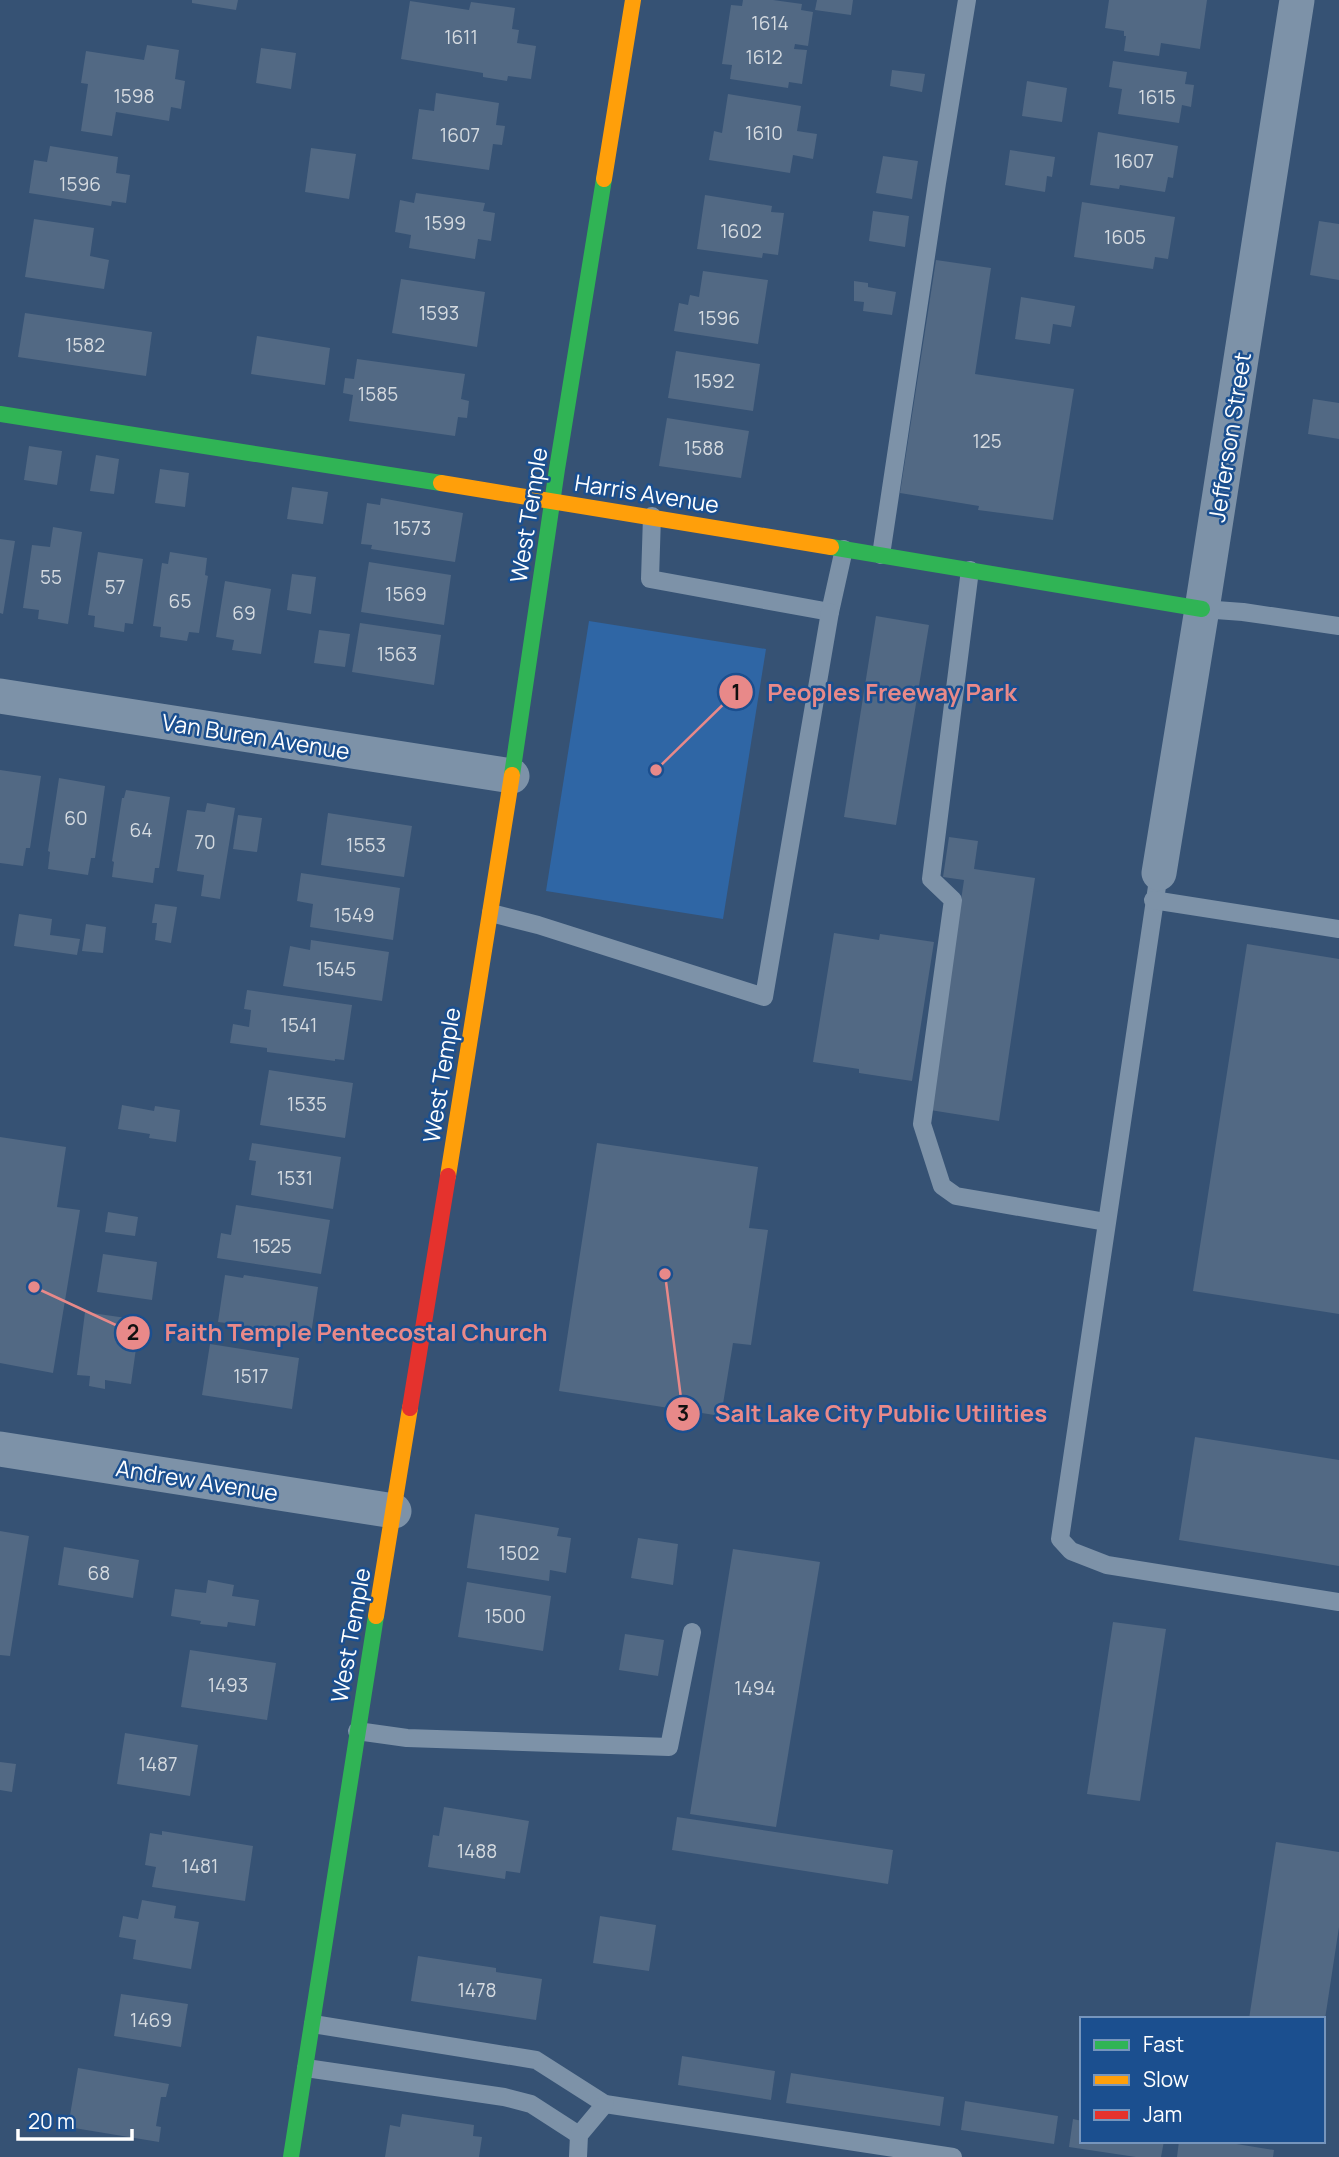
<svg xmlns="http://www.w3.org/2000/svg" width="1339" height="2157" viewBox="0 0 1339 2157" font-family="Manrope,sans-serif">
<rect width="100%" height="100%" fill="#365274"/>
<!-- green -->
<polygon fill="#2f66a5" points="589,621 766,649 723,919 546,891"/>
<!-- building -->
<g fill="#526984">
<polygon points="192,0 238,0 236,10 192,3"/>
<polygon points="743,0 773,0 802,4 801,10 813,12 808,46 795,44 794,49 807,50 802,84 789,82 788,88 730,79 732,65 722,64 731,5 742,6"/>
<polygon points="817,0 853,0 851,15 815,10"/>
<polygon points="1109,0 1207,0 1200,49 1161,43 1159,56 1124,51 1126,36 1124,36 1124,31 1105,28"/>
<polygon points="410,1 469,10 471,2 515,8 512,29 519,30 517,43 536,46 531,79 508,76 507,81 483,77 483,73 401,59"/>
<polygon points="147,45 179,50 175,79 185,81 181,109 171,107 169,121 116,112 112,136 81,131 88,84 81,83 86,51 144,60"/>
<polygon points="261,48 296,53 291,89 256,83"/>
<polygon points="1113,61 1187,72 1185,84 1194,85 1191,107 1182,105 1179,123 1118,114 1122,89 1109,87"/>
<polygon points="892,70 925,74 922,92 890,86"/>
<polygon points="1027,81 1067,88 1062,122 1022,116"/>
<polygon points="436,93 499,103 496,125 505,126 502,145 493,144 489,170 412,159 419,109 434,111"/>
<polygon points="728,94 801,106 797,131 817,134 813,159 793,155 790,173 709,160 714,131 722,133"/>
<polygon points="1098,132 1178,146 1173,178 1168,177 1165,192 1120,185 1119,189 1090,185"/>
<polygon points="50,146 118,157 116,173 130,175 126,203 112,201 111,206 29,193 34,160 47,162"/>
<polygon points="311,148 356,154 349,199 305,192"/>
<polygon points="1010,150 1055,157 1052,177 1047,176 1045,192 1005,185"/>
<polygon points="883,156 918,161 912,199 876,193"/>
<polygon points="416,193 485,203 483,211 495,213 491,241 478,239 475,259 409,248 411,235 395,232 400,200 414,203"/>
<polygon points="705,195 772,206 771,212 784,213 778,255 763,253 762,258 697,249"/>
<polygon points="1082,202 1175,217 1168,259 1155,257 1153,269 1074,257"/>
<polygon points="873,211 909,216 905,247 869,241"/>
<polygon points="34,219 94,228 90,256 109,260 104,289 25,277"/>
<polygon points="1319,221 1339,224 1339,280 1310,275"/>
<polygon points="936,260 991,268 975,374 1074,389 1053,520 978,510 979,506 900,493"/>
<polygon points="703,271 768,280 758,344 674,331 679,303 688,305 690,295 699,297"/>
<polygon points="401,279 485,292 477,347 392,333"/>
<polygon points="854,281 868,283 868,287 896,292 892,315 863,311 864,302 854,301"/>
<polygon points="1021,297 1075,306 1071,327 1053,324 1050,344 1015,339"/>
<polygon points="25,313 152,332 146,376 18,357"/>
<polygon points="257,336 330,348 325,385 251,374"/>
<polygon points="676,351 760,364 753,411 668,398"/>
<polygon points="357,359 465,374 461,399 469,401 467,418 458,417 455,436 349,421 353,395 343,393 345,378 354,379"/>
<polygon points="1313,399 1339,403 1339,439 1308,434"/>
<polygon points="667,418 749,431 741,478 659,466"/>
<polygon points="29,446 62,451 57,485 24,480"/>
<polygon points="96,455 119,459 114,494 90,491"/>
<polygon points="160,469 189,473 185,507 155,503"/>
<polygon points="292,487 328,492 323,524 287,519"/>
<polygon points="381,498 463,513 455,562 371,549 372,545 361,544 367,503 380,505"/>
<polygon points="53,527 82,532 68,624 38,619 39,610 23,608 32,545 50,547"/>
<polygon points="0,539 15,541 3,614 0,613"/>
<polygon points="98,552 143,559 133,624 125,623 124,632 94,627 95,616 88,615"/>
<polygon points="170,552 207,558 205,575 208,576 199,633 189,632 187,641 160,637 161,627 153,626 162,563 168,564"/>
<polygon points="369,562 451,575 444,625 361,612"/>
<polygon points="292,574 316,577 311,614 287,610"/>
<polygon points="225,581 271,589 261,654 232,650 234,640 216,637"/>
<polygon points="876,616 929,625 896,825 844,817"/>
<polygon points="360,623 441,635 434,685 352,672"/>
<polygon points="319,630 350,634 345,667 314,663"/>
<polygon points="0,770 41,776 30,848 26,848 23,866 0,863"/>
<polygon points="59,778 105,786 95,858 91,858 88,875 48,869 50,852 48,851"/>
<polygon points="126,790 170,797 159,868 155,868 153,883 112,877 114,862 112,861 122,798 124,798"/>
<polygon points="207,803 235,808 220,899 201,896 204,875 177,871 187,810 205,812"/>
<polygon points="328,813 412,826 404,877 321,865"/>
<polygon points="238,815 262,818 257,852 233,849"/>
<polygon points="949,837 978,841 974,869 1035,878 999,1121 930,1110 964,880 943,877"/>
<polygon points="301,873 400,888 393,940 310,927 313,904 297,901"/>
<polygon points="155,904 177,907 171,943 155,940 157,923 152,923"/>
<polygon points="19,914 52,919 50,935 80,939 77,955 14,946"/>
<polygon points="86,924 106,927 103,953 82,951"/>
<polygon points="834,933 879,940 880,934 934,942 912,1081 859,1073 859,1069 813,1062"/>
<polygon points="311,940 389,952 382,1001 283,986 290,946 310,950"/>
<polygon points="1247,944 1339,959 1339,1314 1193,1291"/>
<polygon points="247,990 352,1005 344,1060 335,1059 335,1061 267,1052 267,1048 230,1043 233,1024 249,1027 251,1010 244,1009"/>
<polygon points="269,1070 353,1083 345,1138 260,1125"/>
<polygon points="122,1105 154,1111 155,1106 180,1110 176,1142 149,1138 150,1134 118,1129"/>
<polygon points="0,1137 66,1147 57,1207 80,1210 53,1373 0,1363"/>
<polygon points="252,1143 341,1157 333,1209 251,1195 256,1161 249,1160"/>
<polygon points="597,1143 758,1167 749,1228 768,1230 751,1345 733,1343 721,1416 559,1391"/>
<polygon points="236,1205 330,1220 321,1274 217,1258 221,1233 231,1235"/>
<polygon points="108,1212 138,1217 135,1236 105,1232"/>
<polygon points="103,1254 157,1262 152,1300 97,1292"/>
<polygon points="225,1275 243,1278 244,1275 318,1287 310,1341 235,1328 235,1324 218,1322"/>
<polygon points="85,1312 140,1320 131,1384 105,1380 105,1389 89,1386 90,1376 77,1375"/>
<polygon points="210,1344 299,1358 292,1409 202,1395"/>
<polygon points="1195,1437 1339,1460 1339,1566 1179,1540"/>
<polygon points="475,1514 559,1528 557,1536 571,1538 566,1573 550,1570 549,1581 467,1568"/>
<polygon points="0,1531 29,1536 10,1656 0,1655"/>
<polygon points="638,1538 678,1544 673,1585 631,1578"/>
<polygon points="64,1547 139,1560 133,1598 58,1585"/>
<polygon points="733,1549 820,1562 776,1827 690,1814"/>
<polygon points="208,1580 234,1585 232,1596 259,1600 255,1626 228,1622 227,1627 200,1624 201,1621 171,1616 175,1589 206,1593"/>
<polygon points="467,1582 551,1596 543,1651 458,1637"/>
<polygon points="1113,1622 1166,1629 1140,1801 1087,1794"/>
<polygon points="625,1634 664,1640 658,1676 619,1670"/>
<polygon points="190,1650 276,1663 267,1720 181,1707"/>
<polygon points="125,1733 198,1745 190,1796 117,1784"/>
<polygon points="0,1762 16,1764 12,1792 0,1790"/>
<polygon points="444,1807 529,1821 520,1873 506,1871 505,1879 428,1867 433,1835 439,1836"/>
<polygon points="677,1817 893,1850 888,1884 672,1850"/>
<polygon points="162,1831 253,1846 245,1901 152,1887 156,1867 145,1865 150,1833 162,1835"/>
<polygon points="1276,1842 1339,1852 1339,1927 1325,2019 1249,2019"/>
<polygon points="142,1900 176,1906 174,1918 199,1922 191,1969 133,1959 136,1940 119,1937 123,1916 138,1919"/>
<polygon points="600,1916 656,1925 649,1971 593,1963"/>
<polygon points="418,1956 496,1968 496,1972 542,1979 536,2020 411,2001"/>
<polygon points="121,1994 188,2004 181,2047 114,2036"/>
<polygon points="682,2056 775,2071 771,2100 678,2085"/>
<polygon points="78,2068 169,2084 166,2097 161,2097 156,2126 161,2127 159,2142 68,2127"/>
<polygon points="791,2073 944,2097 940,2126 786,2103"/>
<polygon points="965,2101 1058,2116 1054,2144 961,2130"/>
<polygon points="402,2114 474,2125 473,2136 482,2137 479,2157 385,2157 390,2125 400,2127"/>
<polygon points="1073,2119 1082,2121 1082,2141 1164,2141 1161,2157 1136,2157 1069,2147"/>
<polygon points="1179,2141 1218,2141 1274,2150 1273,2157 1177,2157"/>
</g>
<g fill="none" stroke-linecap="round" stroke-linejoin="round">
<!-- lane -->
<g stroke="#7d92a8" stroke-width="18">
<polyline points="652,516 650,579 830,612 844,549"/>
<polyline points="881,555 937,183 967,0"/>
<polyline points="970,570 931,879 953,900 922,1124 942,1186 956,1196 1106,1222"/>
<polyline points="1202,609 1243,612 1339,626"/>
<polyline points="1159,873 1060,1539 1071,1551 1107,1565 1339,1602"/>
<polyline points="1153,900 1339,929"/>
<polyline points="491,913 538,925 764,997 830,612"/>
<polyline points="357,1731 407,1738 669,1747 692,1632"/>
<polyline points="313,2024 536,2060 605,2104 953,2157"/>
<polyline points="306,2068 504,2097 531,2104 579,2135"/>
<polyline points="578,2157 579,2135 605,2104"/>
</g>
<!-- street -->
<g stroke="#7d92a8" stroke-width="35">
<polyline points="0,696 512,776"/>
<polyline points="1159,873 1202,609 1297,0"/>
<polyline points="0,1449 394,1511"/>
</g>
<!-- fast -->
<g stroke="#30b455" stroke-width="16">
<polyline points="0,414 441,483"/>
<polyline points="831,547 1202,609"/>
<polyline points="512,775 557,469 604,179"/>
<polyline points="291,2157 376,1616"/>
</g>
<!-- slow -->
<g stroke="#ff9f0a" stroke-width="16">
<polyline points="604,179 633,0"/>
<polyline points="441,483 831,547"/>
<polyline points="448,1176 512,775"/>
<polyline points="376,1616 410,1408"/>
</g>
<!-- jam -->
<polyline stroke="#e5322d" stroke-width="16" points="410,1408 448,1176"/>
</g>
<g text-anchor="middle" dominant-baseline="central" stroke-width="5" stroke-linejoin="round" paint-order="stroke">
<!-- number labels -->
<g font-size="19" fill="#d4dae0">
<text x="770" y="23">1614</text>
<text x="461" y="37">1611</text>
<text x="764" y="57">1612</text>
<text x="134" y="96">1598</text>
<text x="1157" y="97">1615</text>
<text x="764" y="133">1610</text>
<text x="460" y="135">1607</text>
<text x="1134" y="161">1607</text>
<text x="80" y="184">1596</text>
<text x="445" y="223">1599</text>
<text x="741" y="231">1602</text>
<text x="1125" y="237">1605</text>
<text x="439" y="313">1593</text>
<text x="719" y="318">1596</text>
<text x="85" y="345">1582</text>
<text x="714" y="381">1592</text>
<text x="378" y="394">1585</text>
<text x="987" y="441">125</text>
<text x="704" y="448">1588</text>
<text x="412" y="528">1573</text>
<text x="51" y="577">55</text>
<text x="115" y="587">57</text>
<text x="406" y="594">1569</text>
<text x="180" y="601">65</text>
<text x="244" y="613">69</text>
<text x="397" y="654">1563</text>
<text x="76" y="818">60</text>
<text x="141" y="830">64</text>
<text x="205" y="842">70</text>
<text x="366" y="845">1553</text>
<text x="354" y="915">1549</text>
<text x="336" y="969">1545</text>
<text x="299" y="1025">1541</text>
<text x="307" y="1104">1535</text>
<text x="295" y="1178">1531</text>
<text x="272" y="1246">1525</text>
<text x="251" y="1376">1517</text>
<text x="519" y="1553">1502</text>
<text x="99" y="1573">68</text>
<text x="505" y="1616">1500</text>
<text x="228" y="1685">1493</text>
<text x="755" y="1688">1494</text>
<text x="158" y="1764">1487</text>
<text x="477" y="1851">1488</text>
<text x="200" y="1866">1481</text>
<text x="477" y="1990">1478</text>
<text x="151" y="2020">1469</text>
</g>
<!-- street labels -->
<g font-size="23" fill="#fff" stroke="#1b4f8f">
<text transform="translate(1229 437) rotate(-81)">Jefferson Street</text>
<text transform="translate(647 493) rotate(9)">Harris Avenue</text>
<text transform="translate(528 515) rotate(-81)">West Temple</text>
<text transform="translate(256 736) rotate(9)">Van Buren Avenue</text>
<text transform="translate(441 1075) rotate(-81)">West Temple</text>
<text transform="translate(197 1480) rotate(9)">Andrew Avenue</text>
<text transform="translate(350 1635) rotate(-80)">West Temple</text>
</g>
</g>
<!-- callouts -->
<path fill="none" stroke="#e88989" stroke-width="2.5" d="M656 770L736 692M34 1287L133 1333M665 1274L683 1414"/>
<g fill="#e88989" stroke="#1b4f8f" stroke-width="2.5">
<circle cx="656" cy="770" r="7"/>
<circle cx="34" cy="1287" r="7"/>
<circle cx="665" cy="1274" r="7"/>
<circle cx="736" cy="692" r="18"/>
<circle cx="133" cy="1333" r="18"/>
<circle cx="683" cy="1414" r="18"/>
</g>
<g font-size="21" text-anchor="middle" font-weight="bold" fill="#111">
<text x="736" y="700">1</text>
<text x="133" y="1340">2</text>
<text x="683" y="1421">3</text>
</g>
<g font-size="24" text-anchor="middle" font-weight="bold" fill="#e88989" stroke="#1b4f8f" stroke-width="5" stroke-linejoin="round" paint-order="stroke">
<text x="892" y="701">Peoples Freeway Park</text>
<text x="356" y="1341">Faith Temple Pentecostal Church</text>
<text x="881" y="1422">Salt Lake City Public Utilities</text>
</g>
<!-- legend -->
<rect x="1080" y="2017" width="245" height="126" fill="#1b4f8f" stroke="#7695bc" stroke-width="2"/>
<rect x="1094" y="2040" width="35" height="10" fill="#30b455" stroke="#7695bc" stroke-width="2"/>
<text x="1143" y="2052" font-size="21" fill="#ffffff">Fast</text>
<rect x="1094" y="2075" width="35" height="10" fill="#ff9f0a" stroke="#7695bc" stroke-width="2"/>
<text x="1143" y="2087" font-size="21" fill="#ffffff">Slow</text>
<rect x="1094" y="2110" width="35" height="10" fill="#e5322d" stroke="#7695bc" stroke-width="2"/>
<text x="1143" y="2122" font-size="21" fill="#ffffff">Jam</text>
<!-- scale -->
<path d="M18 2129v10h114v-10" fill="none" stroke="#ffffff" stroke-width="3.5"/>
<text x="28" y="2129" font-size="21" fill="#ffffff" stroke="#1b4f8f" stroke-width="5" paint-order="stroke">20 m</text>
</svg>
